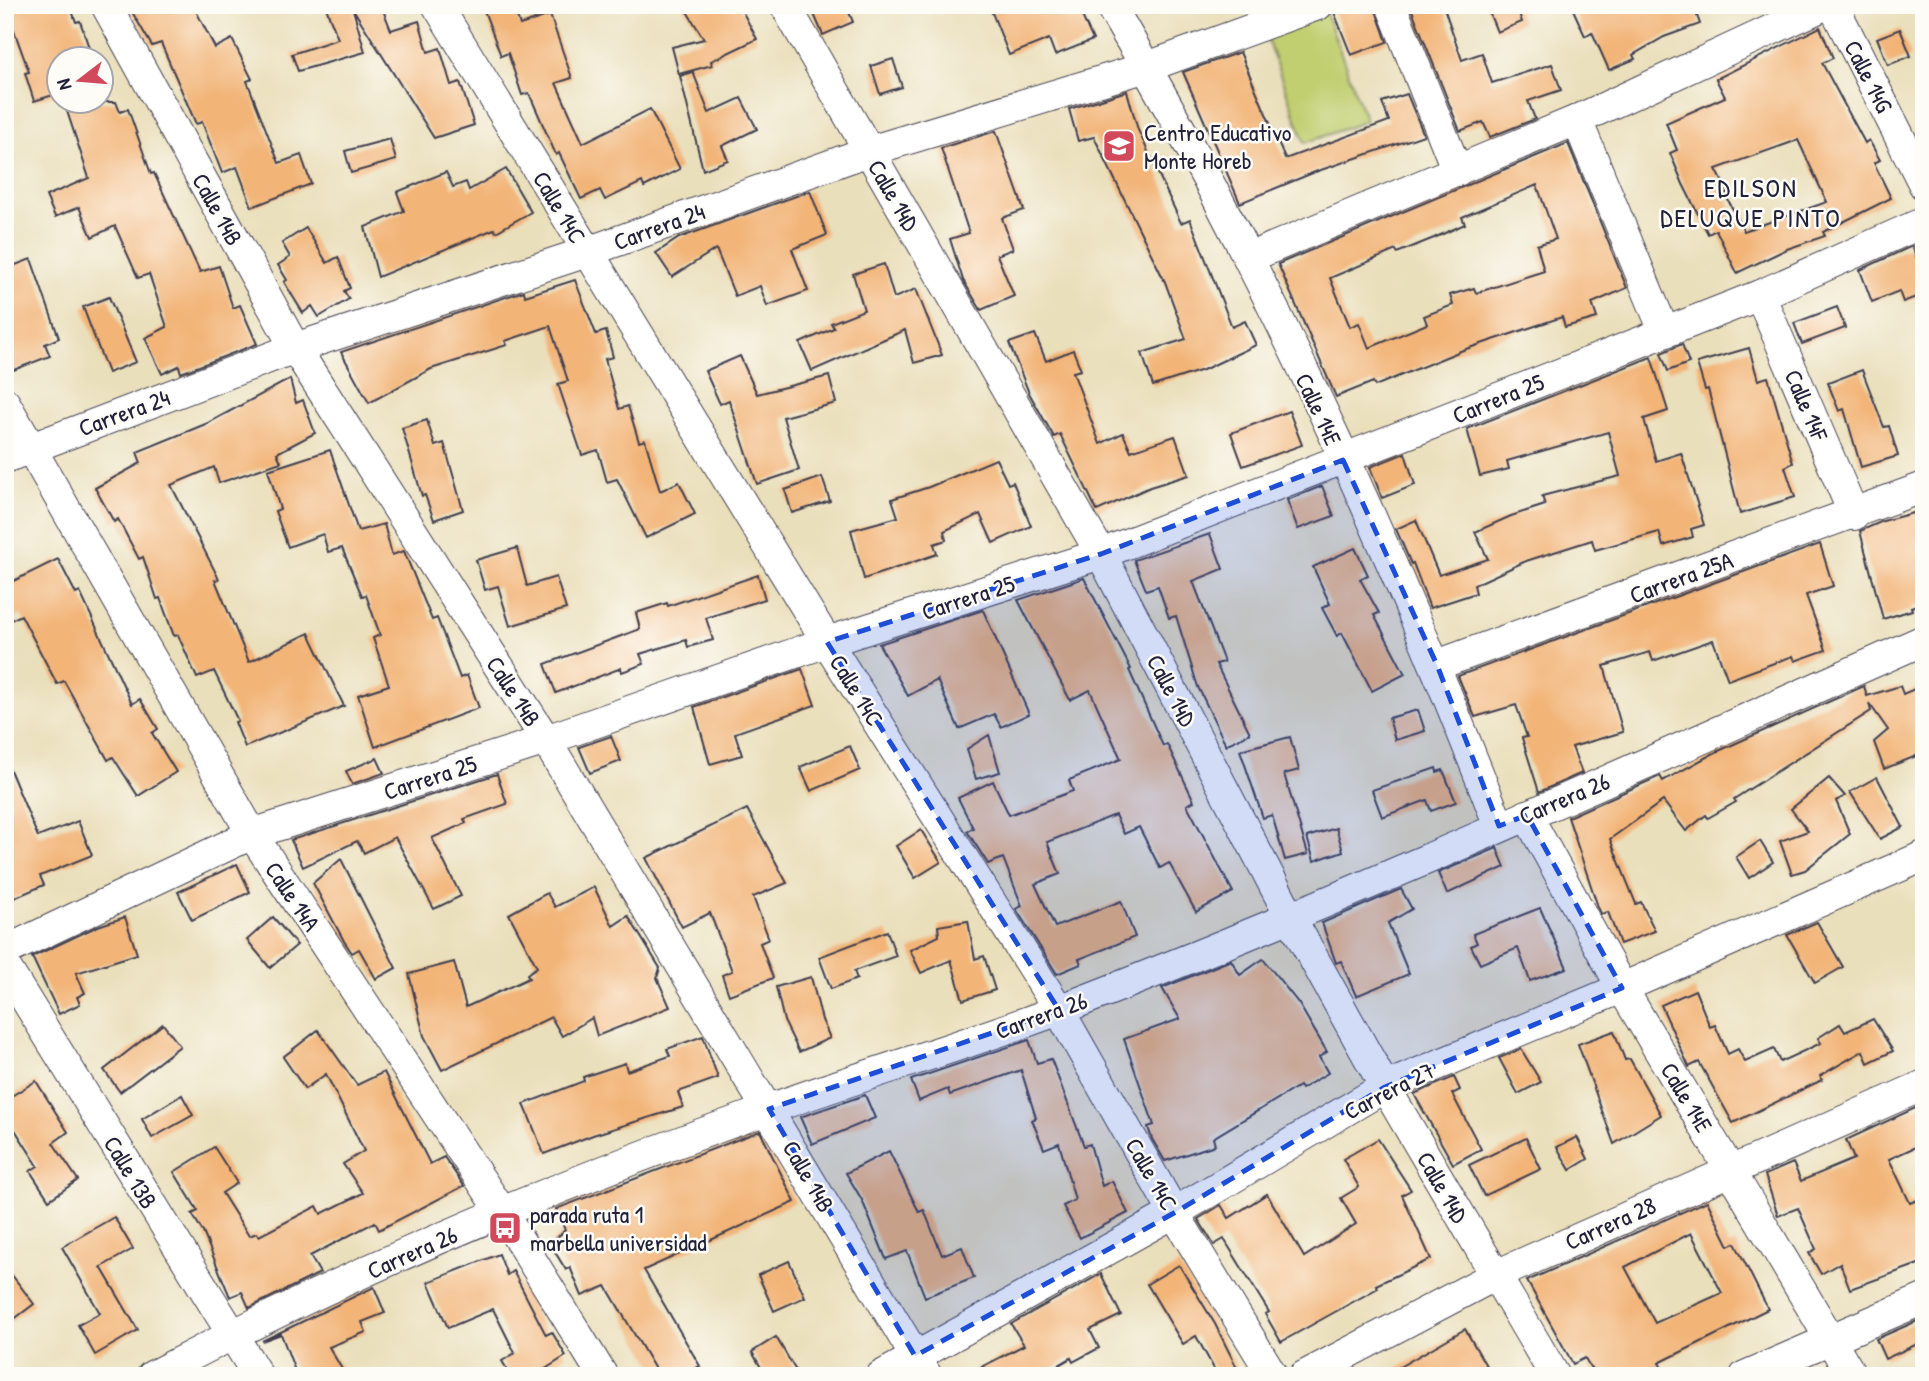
<svg xmlns="http://www.w3.org/2000/svg" width="1929" height="1381" viewBox="0 0 1929 1381" font-family="'Patrick Hand',sans-serif">
<rect width="100%" height="100%" fill="#fdfcf7"/>
<filter id="ink" filterUnits="userSpaceOnUse"><feTurbulence type="fractalNoise" baseFrequency=".0143" numOctaves="2"/><feDisplacementMap in="SourceGraphic" scale="14" xChannelSelector="R" yChannelSelector="G"/><feConvolveMatrix kernelMatrix="1 2 1 2 8 2 1 2 1" color-interpolation-filters="sRGB"/></filter>
<filter id="wash" filterUnits="userSpaceOnUse"><feTurbulence type="fractalNoise" baseFrequency=".00686" numOctaves="4" result="noise"/><feDisplacementMap in="SourceGraphic" scale="28" xChannelSelector="R" yChannelSelector="G"/><feGaussianBlur stdDeviation="1.57" result="paint"/><feColorMatrix in="noise" values="0 0 0 0 0 0 0 0 0 0 0 0 0 0 0 0 0 1.4 0 .05"/><feComposite in="paint" operator="in"/></filter>
<g filter="url(#wash)">
<rect width="100%" height="100%" fill="#eadfbb"/>
<!-- green -->
<polygon fill="#c1cf71" stroke="#727856" stroke-width="2" points="1323,5 1366,121 1305,143 1263,28"/>
<g id="blocks">
<!-- building -->
<g fill="#f2b477" fill-rule="evenodd">
<polygon points="5,5 70,5 76,22 80,21 93,60 60,60 60,93 34,101 25,73 29,72"/>
<polygon points="128,5 193,5 215,48 232,39 252,79 247,81 279,163 301,155 311,184 252,207 237,167 222,173 202,122 196,124 161,43 152,46"/>
<polygon points="325,5 381,5 391,30 419,21 428,52 440,48 451,85 460,82 474,125 434,138 353,9 365,52 298,71 292,54 338,39"/>
<polygon points="482,5 513,5 520,25 550,15 572,78 556,83 583,143 650,109 680,169 644,187 642,182 605,200 600,190 581,199 559,153 556,155 529,93 522,95 508,53 501,56"/>
<polygon points="683,5 739,5 757,39 711,61 712,65 679,74 672,47 704,39"/>
<polygon points="810,5 846,5 853,22 823,35"/>
<polygon points="989,5 1077,5 1093,40 1055,55 1049,39 1009,55"/>
<polygon points="1335,5 1374,5 1387,42 1351,55 1334,12"/>
<polygon points="1410,5 1443,5 1462,60 1482,53 1492,83 1552,64 1561,90 1528,101 1535,119 1490,137 1483,122 1460,131"/>
<polygon points="1486,5 1516,5 1522,22 1497,32"/>
<polygon points="1571,5 1693,5 1700,24 1664,37 1633,55 1635,59 1609,70 1592,32 1585,36"/>
<path d="M 1820,27 L 1833,58 L 1822,63 L 1865,143 L 1869,140 L 1880,160 L 1874,163 L 1891,198 L 1823,232 L 1825,236 L 1787,249 L 1737,273 L 1716,230 L 1708,234 L 1683,184 L 1670,153 L 1677,150 L 1666,123 L 1725,97 L 1716,79 ZM 1798,140 L 1827,202 L 1744,231 L 1725,194 L 1728,192 L 1716,169 Z"/>
<polygon points="1900,29 1911,56 1888,65 1877,38"/>
<polygon points="1240,52 1285,159 1389,121 1382,102 1407,94 1424,135 1315,172 1240,203 1183,72"/>
<polygon points="893,59 902,87 880,94 871,66"/>
<polygon points="693,72 709,113 741,98 757,129 722,146 728,160 703,170 680,76"/>
<polygon points="1127,91 1138,130 1181,223 1190,219 1232,327 1245,321 1256,345 1203,370 1153,386 1142,353 1186,339 1165,282 1094,137 1078,141 1069,109"/>
<polygon points="64,102 116,102 120,112 128,109 151,174 154,173 200,272 219,266 233,308 240,305 257,344 181,373 179,366 162,374 145,338 167,327 149,274 138,278 115,226 92,237 79,207 55,217 46,196 89,178"/>
<polygon points="996,131 1024,210 1002,218 1013,249 997,255 1014,296 981,310 963,280 950,239 969,233 941,148"/>
<polygon points="390,139 396,160 351,173 345,151"/>
<path d="M 1568,143 L 1627,288 L 1592,303 L 1597,318 L 1565,327 L 1562,317 L 1463,350 L 1375,386 L 1373,382 L 1336,397 L 1278,264 ZM 1537,185 L 1556,239 L 1537,245 L 1544,271 L 1476,293 L 1474,288 L 1450,295 L 1453,305 L 1424,316 L 1427,324 L 1369,348 L 1359,323 L 1350,327 L 1330,278 L 1396,250 L 1397,253 L 1434,238 L 1465,224 L 1462,217 Z"/>
<polygon points="506,169 531,212 496,232 494,229 378,277 365,227 404,211 397,192 446,172 453,187 466,182 469,190"/>
<polygon points="810,191 827,235 792,249 808,291 767,306 760,286 735,296 716,249 672,277 656,253 679,238"/>
<polygon points="306,228 327,263 338,257 350,288 344,291 349,299 319,317 312,306 303,313 284,282 287,280 278,265 290,257 282,243"/>
<polygon points="1912,246 1924,277 1924,294 1903,302 1899,291 1872,302 1860,270"/>
<polygon points="31,259 59,338 45,344 50,356 11,371 5,356 5,269"/>
<polygon points="884,264 894,298 916,289 942,355 914,363 905,330 812,371 800,343 834,328 831,323 864,310 853,274"/>
<polygon points="575,280 596,334 606,331 613,357 605,359 619,409 628,406 639,442 645,440 660,491 679,482 695,514 646,538 617,479 607,482 598,450 582,455 558,384 568,381 550,326 505,341 507,345 431,369 369,403 341,352 524,291 525,296"/>
<polygon points="109,297 136,362 108,373 83,307"/>
<polygon points="1837,307 1845,328 1802,344 1794,323"/>
<polygon points="1035,334 1046,361 1073,350 1081,370 1073,372 1100,444 1123,433 1131,451 1175,436 1189,475 1150,487 1097,511 1060,434 1054,437 1029,393 1009,343"/>
<polygon points="1682,344 1689,363 1668,371 1661,353"/>
<polygon points="1749,348 1758,380 1768,377 1793,463 1785,467 1795,497 1740,514 1708,389 1705,390 1697,363"/>
<polygon points="740,356 757,394 829,376 836,403 783,417 799,470 757,484 729,400 720,404 705,371"/>
<polygon points="1651,357 1668,411 1644,419 1656,461 1681,453 1704,525 1691,529 1693,537 1663,546 1659,532 1595,550 1592,540 1526,561 1474,585 1476,593 1430,608 1413,563 1411,564 1396,529 1416,520 1439,575 1488,559 1475,532 1511,516 1545,505 1542,496 1620,476 1608,432 1507,461 1509,469 1480,476 1467,429"/>
<polygon points="1862,370 1884,427 1889,426 1898,456 1861,467 1844,409 1839,411 1828,383"/>
<polygon points="290,379 296,403 303,400 315,433 277,453 281,462 219,483 214,467 171,485 219,579 215,580 249,662 309,633 344,706 245,747 235,722 238,721 214,671 197,678 178,635 174,636 160,598 157,599 143,557 139,559 118,519 114,522 95,488 141,463 137,452 208,423"/>
<polygon points="1289,411 1302,445 1243,466 1231,433"/>
<polygon points="427,420 435,446 444,443 463,510 434,520 425,495 422,496 402,428"/>
<polygon points="330,450 358,531 384,524 392,555 404,551 432,620 437,618 460,678 467,675 479,708 375,747 358,695 389,685 373,638 380,635 366,595 362,596 342,548 328,552 323,534 288,547 275,511 280,509 268,470"/>
<polygon points="1405,453 1415,485 1382,498 1370,467"/>
<polygon points="996,459 1008,484 1013,482 1031,526 993,543 980,514 944,531 946,540 934,544 937,554 864,579 851,530 898,517 892,499 929,487"/>
<polygon points="822,477 830,501 792,513 785,490"/>
<polygon points="1322,486 1334,516 1298,529 1287,500"/>
<polygon points="1924,510 1924,603 1911,607 1912,610 1883,619 1860,531 1883,521"/>
<polygon points="1210,534 1223,569 1193,581 1224,662 1216,664 1250,733 1226,745 1198,687 1176,616 1169,618 1158,586 1146,590 1134,560"/>
<polygon points="1820,544 1833,586 1806,595 1826,650 1795,661 1793,656 1728,680 1713,640 1653,661 1650,652 1604,666 1623,732 1572,747 1582,773 1539,792 1522,738 1527,737 1516,705 1475,717 1458,676"/>
<polygon points="517,548 527,586 556,577 566,609 510,626 498,586 485,590 476,560"/>
<polygon points="1355,548 1368,575 1360,579 1379,613 1374,615 1405,674 1372,691 1342,633 1337,636 1322,608 1330,604 1313,567"/>
<polygon points="58,559 76,594 80,592 132,704 140,699 158,729 152,733 176,772 138,796 113,757 108,760 64,681 57,684 21,615 5,623 5,585"/>
<polygon points="758,575 765,599 706,618 713,640 688,647 686,640 640,654 644,664 622,672 621,668 556,693 545,664 640,629 636,613 667,603 668,606"/>
<polygon points="1084,578 1131,669 1129,670 1163,746 1167,744 1194,801 1187,805 1233,892 1196,912 1169,863 1160,868 1139,827 1124,834 1115,815 1047,842 1060,874 1035,884 1055,927 1121,901 1135,937 1079,959 1081,964 1057,974 1016,909 1022,906 1003,858 988,864 967,831 973,828 958,798 993,781 1009,815 1073,791 1069,780 1121,759 1090,690 1070,700 1018,600"/>
<polygon points="983,610 1029,714 1001,727 994,714 959,729 937,680 908,696 879,644"/>
<polygon points="802,669 815,705 735,733 742,755 710,764 694,707"/>
<polygon points="1924,685 1924,753 1884,769 1874,742 1888,730 1869,703 1871,711 1734,799 1736,802 1708,818 1706,815 1686,831 1663,801 1610,839 1636,904 1641,902 1655,931 1620,944 1608,912 1601,914 1598,907 1568,817 1660,776 1663,781 1714,753 1864,686 1867,696 1900,686 1903,694"/>
<polygon points="1418,710 1425,731 1395,740 1389,718"/>
<polygon points="989,735 1000,772 976,779 967,749"/>
<polygon points="611,736 621,761 590,773 579,747"/>
<polygon points="1290,737 1299,770 1284,774 1308,854 1285,860 1272,815 1263,818 1240,750"/>
<polygon points="850,746 860,770 811,791 800,767"/>
<polygon points="5,758 38,837 78,821 92,855 40,876 44,885 5,902"/>
<polygon points="377,758 384,773 352,784 346,771"/>
<polygon points="1436,768 1437,772 1443,770 1456,802 1431,811 1427,800 1382,817 1372,790"/>
<polygon points="497,774 507,804 464,819 466,823 432,838 461,896 434,909 395,837 364,853 357,841 303,867 291,840"/>
<polygon points="1877,777 1903,827 1880,839 1850,792"/>
<polygon points="1829,778 1845,796 1836,801 1850,834 1805,870 1792,874 1780,841 1808,831 1791,809"/>
<polygon points="747,809 787,883 753,897 769,939 760,943 773,978 729,995 722,975 732,971 710,913 682,927 646,858"/>
<polygon points="1336,828 1343,851 1314,861 1307,837"/>
<polygon points="921,830 941,862 915,878 896,846"/>
<polygon points="1760,841 1773,862 1749,878 1736,857"/>
<polygon points="1497,848 1505,867 1447,894 1438,873"/>
<polygon points="341,859 396,968 376,979 359,949 352,953 344,941 313,883"/>
<polygon points="237,864 250,892 192,920 178,892"/>
<polygon points="594,887 613,926 628,916 660,968 657,978 670,1007 597,1036 592,1018 562,1036 551,1017 442,1070 424,1036 409,974 454,962 466,1007 529,978 527,974 537,967 509,914 547,893 555,907"/>
<polygon points="1401,889 1412,909 1388,923 1409,974 1356,996 1341,961 1336,963 1322,923"/>
<polygon points="1540,908 1567,968 1530,981 1518,948 1480,964 1471,946 1477,943 1473,934"/>
<polygon points="125,917 137,954 76,973 85,993 77,997 80,1004 59,1014 32,957 98,926"/>
<polygon points="273,917 297,945 270,968 247,940"/>
<polygon points="968,921 975,959 984,956 995,990 963,1000 951,960 921,973 910,950 939,936 938,926"/>
<polygon points="1817,922 1843,967 1815,983 1787,935"/>
<polygon points="887,931 896,956 854,971 857,979 831,989 819,957"/>
<polygon points="1263,959 1299,1004 1327,1052 1319,1057 1328,1073 1301,1089 1299,1086 1213,1138 1215,1145 1165,1161 1152,1139 1148,1127 1154,1125 1124,1039 1180,1019 1162,988 1231,960 1240,975"/>
<polygon points="811,977 822,1020 830,1038 799,1052 784,1021 776,987"/>
<polygon points="1695,990 1710,1027 1715,1025 1728,1054 1738,1049 1745,1062 1774,1049 1780,1062 1821,1043 1818,1038 1840,1024 1845,1032 1873,1019 1893,1051 1868,1063 1863,1051 1820,1076 1822,1080 1733,1123 1699,1062 1689,1067 1661,1005"/>
<polygon points="163,1024 180,1046 120,1092 104,1070"/>
<polygon points="318,1030 357,1085 384,1072 430,1164 444,1157 464,1186 379,1230 375,1222 310,1256 320,1273 249,1308 242,1292 230,1297 203,1232 192,1214 198,1211 174,1172 214,1147 237,1183 222,1193 249,1236 257,1233 259,1236 317,1206 321,1214 363,1193 343,1164 364,1151 326,1074 305,1089 283,1057"/>
<polygon points="1614,1031 1625,1060 1630,1059 1661,1115 1614,1144 1578,1044"/>
<polygon points="703,1036 718,1078 678,1092 683,1107 593,1135 544,1154 524,1104 584,1081 583,1077 625,1063 627,1071 670,1056 667,1049"/>
<polygon points="1029,1040 1037,1063 1051,1059 1084,1146 1090,1144 1102,1186 1112,1181 1128,1213 1080,1238 1063,1206 1075,1200 1059,1143 1044,1149 1032,1120 1036,1118 1021,1070 950,1095 948,1089 919,1101 911,1080"/>
<polygon points="1521,1049 1541,1082 1518,1094 1499,1058"/>
<polygon points="1454,1077 1460,1090 1452,1094 1481,1149 1453,1164 1414,1094"/>
<polygon points="36,1081 68,1132 53,1143 78,1180 49,1200 30,1171 38,1166 5,1114 5,1100"/>
<polygon points="182,1095 193,1115 152,1138 142,1119"/>
<polygon points="865,1095 875,1118 812,1144 800,1117"/>
<polygon points="1924,1104 1924,1143 1889,1159 1910,1203 1924,1198 1924,1262 1850,1289 1840,1263 1821,1274 1809,1253 1816,1249 1798,1208 1778,1216 1765,1175 1793,1163 1801,1181 1854,1159 1846,1140"/>
<polygon points="760,1131 795,1202 644,1270 700,1366 680,1376 659,1376 606,1286 582,1296 570,1267 566,1270 550,1244 565,1230 556,1209"/>
<polygon points="1577,1137 1588,1159 1570,1170 1557,1147"/>
<polygon points="1526,1138 1541,1169 1484,1196 1469,1165"/>
<polygon points="1378,1139 1411,1190 1402,1195 1431,1259 1376,1285 1378,1288 1281,1342 1265,1314 1269,1312 1224,1239 1214,1245 1198,1219 1221,1205 1229,1218 1267,1194 1304,1257 1356,1224 1341,1198 1359,1187 1343,1159"/>
<polygon points="889,1151 919,1212 924,1210 942,1255 962,1247 974,1278 925,1297 907,1251 886,1259 862,1200 846,1173"/>
<path d="M 1707,1201 L 1729,1246 L 1735,1243 L 1768,1309 L 1659,1363 L 1662,1368 L 1647,1376 L 1595,1376 L 1585,1358 L 1573,1364 L 1527,1281 ZM 1691,1233 L 1722,1293 L 1655,1323 L 1625,1267 Z"/>
<polygon points="114,1217 133,1249 101,1267 138,1330 95,1355 78,1325 100,1313 62,1247"/>
<polygon points="499,1254 507,1275 513,1271 546,1335 552,1332 566,1356 534,1376 511,1376 502,1361 515,1353 493,1309 448,1328 428,1282"/>
<polygon points="789,1261 805,1297 774,1311 758,1275"/>
<polygon points="1179,1265 1215,1324 1241,1376 1218,1376 1196,1336 1183,1344 1147,1284"/>
<polygon points="5,1266 34,1304 5,1326"/>
<polygon points="1101,1274 1121,1315 1090,1330 1099,1348 1073,1362 1071,1358 1040,1376 964,1376 1024,1345 1011,1324"/>
<polygon points="374,1287 385,1313 362,1322 366,1332 329,1347 346,1376 297,1376 281,1334 262,1341"/>
<polygon points="1924,1318 1924,1341 1885,1359 1876,1339"/>
<polygon points="1465,1329 1492,1376 1384,1376"/>
<polygon points="776,1337 799,1376 766,1376 752,1352"/>
</g>
</g>
</g>
<g filter="url(#ink)">
<use href="#blocks" fill-opacity="0" stroke="#403e4e" stroke-width="2"/>
<g fill="none" stroke-linecap="round" stroke-linejoin="round">
<defs>
<g id="street">
<polyline points="106,5 295,348 546,740 927,1376"/>
<polyline points="437,5 827,642 1059,1010 1174,1213 1273,1376"/>
<polyline points="785,5 1101,554 1291,918 1385,1087 1555,1376"/>
<path d="M 1110,5 C 1264,266 1390,544 1499,826"/>
<polyline points="1391,5 1457,171"/>
<polyline points="1833,5 1924,185"/>
<polyline points="1577,120 1664,331"/>
<polyline points="1250,257 1577,120 1825,5"/>
<polyline points="1760,295 1854,515"/>
<polyline points="5,403 252,834 502,1212 603,1376"/>
<polyline points="5,458 295,348 587,252 869,151 1147,67 1318,5"/>
<polyline points="1437,665 1924,487"/>
<polyline points="1527,815 1622,988 1852,1376"/>
<polyline points="5,951 252,834 546,740 827,642 1101,554 1760,295 1924,222"/>
<polyline points="5,966 258,1376"/>
<path d="M 152,1376 C 351,1271 561,1183 772,1108 C 868,1073 968,1045 1064,1008 C 1355,896 1639,766 1924,640"/>
<polyline points="881,1376 1174,1213 1385,1087 1622,988 1924,856"/>
<polyline points="1304,1376 1494,1276 1924,1085"/>
<polyline points="1745,1376 1924,1299"/>
</g>
</defs>
<!-- street casing -->
<use href="#street" stroke="#403e4e" stroke-width="32"/>
<!-- street -->
<use href="#street" stroke="#fff" stroke-width="30"/>
</g>
</g>
<!-- marked area -->
<path fill="#1d4ed8" fill-opacity="0.2" stroke="#1d4ed8" stroke-width="5" stroke-dasharray="14 9" stroke-linejoin="round" d="M 1343,460 L 1437,665 L 1499,826 L 1527,815 L 1622,988 L 1385,1087 L 1174,1213 L 915,1356 L 769,1109 L 1059,1010 L 827,642 L 1101,554 Z"/>
<!-- icons -->
<defs>
<symbol id="school-square" viewBox="-11 -11 22 22"><rect x="-9" y="-9" width="18" height="18" rx="4" fill="#d1495b" stroke="#fdfcf7"/><path d="M0-5L7-2L0 1L-7-2ZM-4 1L0 2.5L4 1V4Q0 6-4 4Z" fill="#fff"/></symbol>
<symbol id="bus-square" viewBox="-11 -11 22 22"><rect x="-9" y="-9" width="18" height="18" rx="4" fill="#d1495b" stroke="#fdfcf7"/><path d="M-5-6H5V4H4V6H2V4H-2V6H-4V4H-5ZM-3.5-4V0h7V-4ZM-3.5 1.2v1.5H-2V1.2ZM2 1.2v1.5H3.5V1.2Z" fill="#fff"/></symbol>
</defs>
<g fill-rule="evenodd">
<use href="#school-square" x="1100" y="127" width="38" height="38"/>
<use href="#bus-square" x="486" y="1209" width="38" height="38"/>
</g>
<g text-anchor="middle" dominant-baseline="central" stroke-width="5" stroke-linejoin="round" paint-order="stroke">
<!-- street labels -->
<g font-size="24" fill="#22223b" stroke="#fdfcf7">
<text transform="translate(1869 76) rotate(63)">Calle 14G</text>
<text transform="translate(894 195) rotate(60)">Calle 14D</text>
<text transform="translate(560 207) rotate(59)">Calle 14C</text>
<text transform="translate(218 209) rotate(61)">Calle 14B</text>
<text transform="translate(659 226) rotate(-20)">Carrera 24</text>
<text transform="translate(1498 398) rotate(-22)">Carrera 25</text>
<text transform="translate(1807 405) rotate(67)">Calle 14F</text>
<text transform="translate(1319 409) rotate(65)">Calle 14E</text>
<text transform="translate(124 412) rotate(-20)">Carrera 24</text>
<text transform="translate(1681 577) rotate(-20)">Carrera 25A</text>
<text transform="translate(968 597) rotate(-18)">Carrera 25</text>
<text transform="translate(857 690) rotate(58)">Calle 14C</text>
<text transform="translate(1172 690) rotate(62)">Calle 14D</text>
<text transform="translate(514 691) rotate(57)">Calle 14B</text>
<text transform="translate(430 777) rotate(-18)">Carrera 25</text>
<text transform="translate(1564 798) rotate(-23)">Carrera 26</text>
<text transform="translate(293 896) rotate(56)">Calle 14A</text>
<text transform="translate(1041 1015) rotate(-20)">Carrera 26</text>
<text transform="translate(1389 1090) rotate(-27)">Carrera 27</text>
<text transform="translate(1687 1097) rotate(59)">Calle 14E</text>
<text transform="translate(131 1172) rotate(59)">Calle 13B</text>
<text transform="translate(1152 1174) rotate(60)">Calle 14C</text>
<text transform="translate(809 1176) rotate(60)">Calle 14B</text>
<text transform="translate(1443 1187) rotate(60)">Calle 14D</text>
<text transform="translate(1610 1223) rotate(-24)">Carrera 28</text>
<text transform="translate(412 1252) rotate(-24)">Carrera 26</text>
</g>
<!-- poi labels -->
<g font-size="24" fill="#22223b" stroke="#fdfcf7" text-anchor="start">
<text x="1144" y="132">Centro Educativo<tspan x="1144" dy="28">Monte Horeb</tspan></text>
<text x="530" y="1214">parada ruta 1<tspan x="530" dy="28">marbella universidad</tspan></text>
</g>
<!-- neighbourhood labels -->
<g font-size="26" letter-spacing="2" fill="#22223b" stroke="#fdfcf7">
<text x="1751" y="187">EDILSON<tspan x="1751" dy="30">DELUQUE PINTO</tspan></text>
</g>
</g>
<!-- margin -->
<rect width="1929" height="1381" fill="none" stroke="#fdfcf7" stroke-width="28"/>
<!-- north arrow -->
<g transform="translate(80 80) rotate(254)"><circle r="33" fill="#fdfcf7" stroke="#a5a5ac" stroke-width="2"/>
<path d="M0-5L12 26L0 18L-12 26Z" fill="#d1495b"/>
<text y="-10" font-size="19" font-weight="bold" text-anchor="middle" fill="#22223b">N</text>
</g>
</svg>
